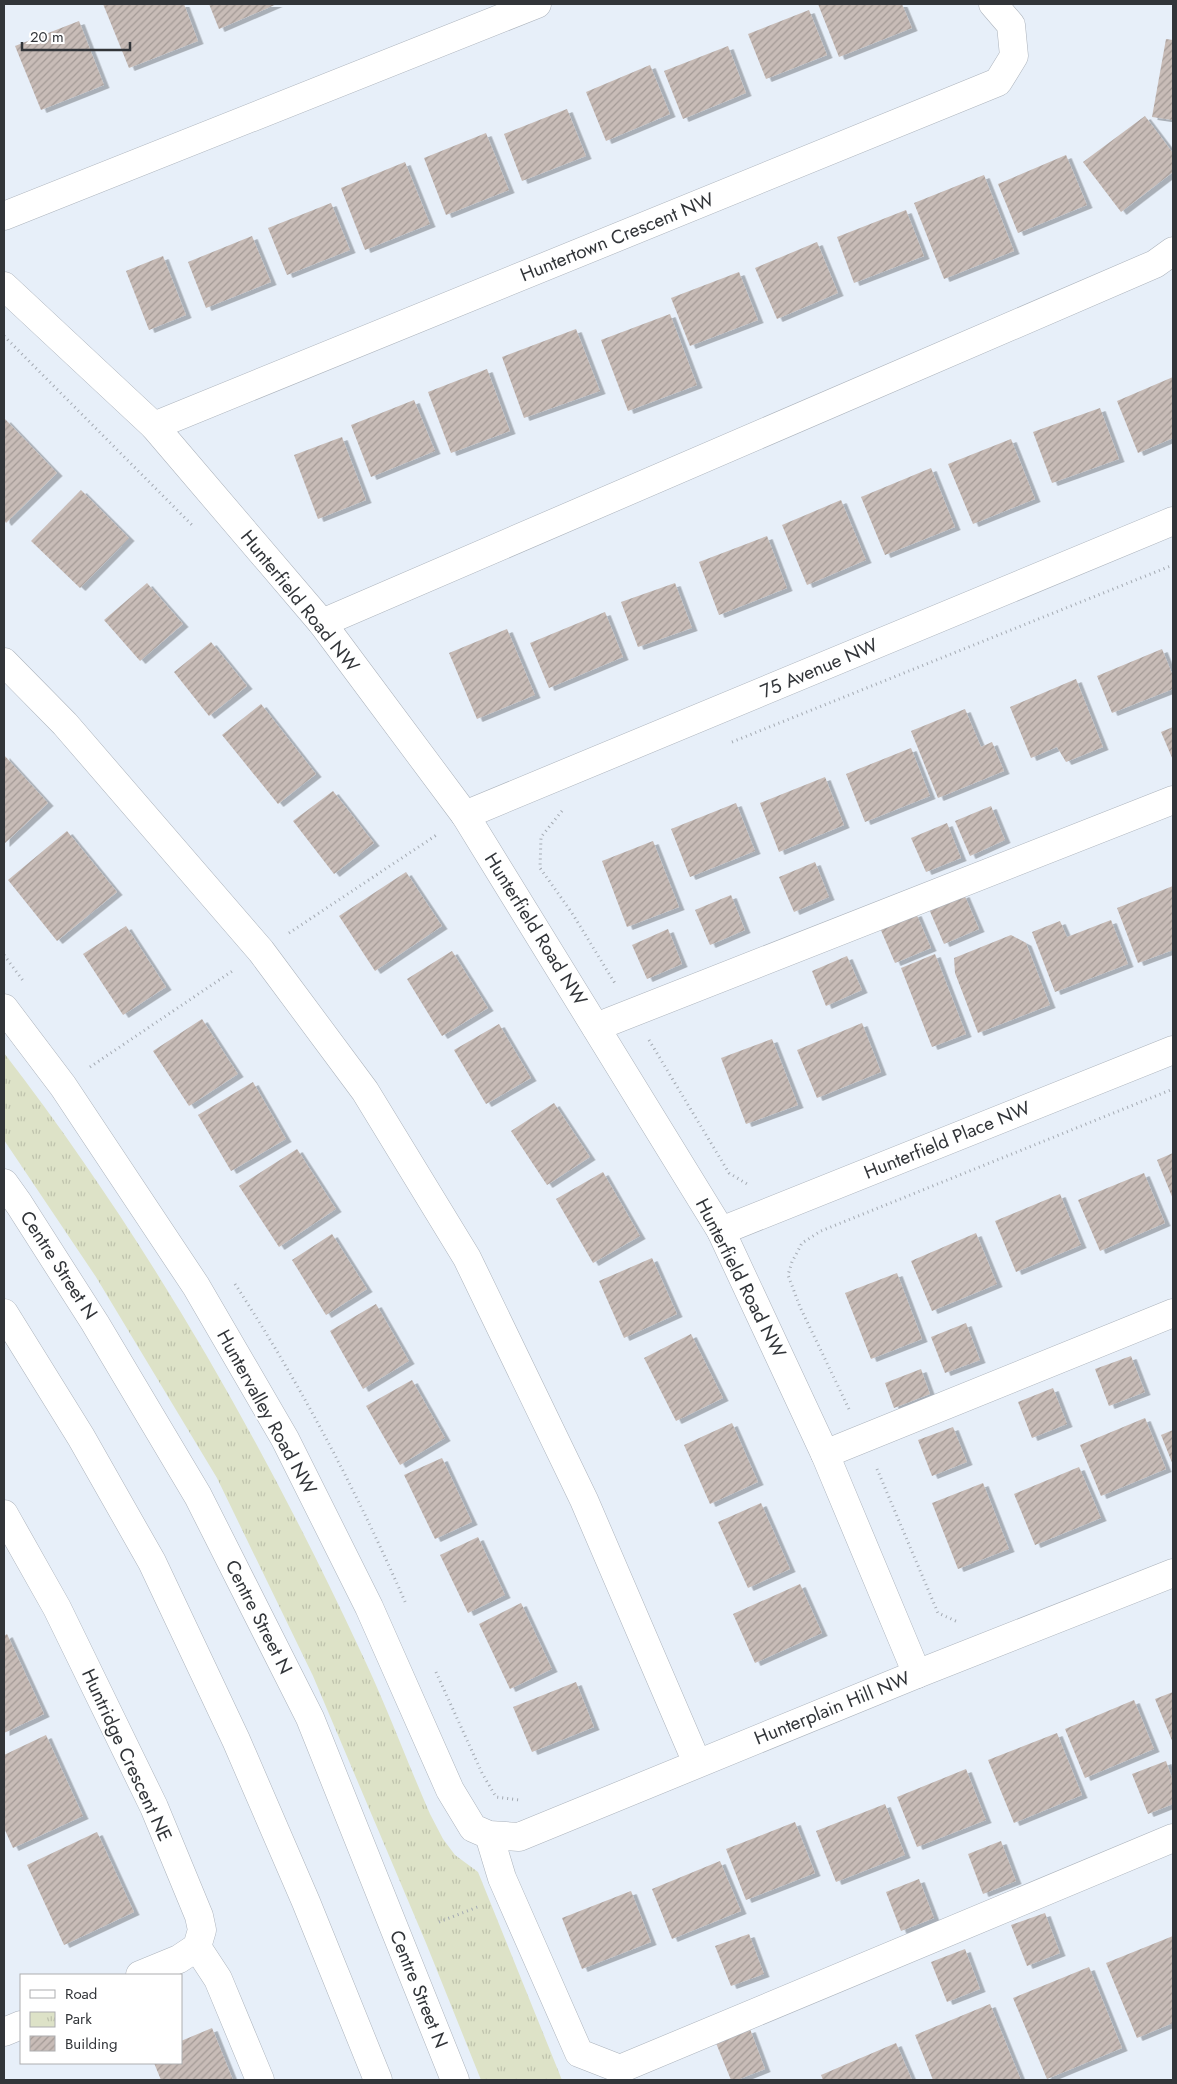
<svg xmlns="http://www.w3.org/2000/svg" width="1177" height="2084" viewBox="0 0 1177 2084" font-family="Jost,sans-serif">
<defs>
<pattern id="park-tufts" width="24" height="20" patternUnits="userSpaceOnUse" patternTransform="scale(1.25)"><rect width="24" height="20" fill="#dde2c7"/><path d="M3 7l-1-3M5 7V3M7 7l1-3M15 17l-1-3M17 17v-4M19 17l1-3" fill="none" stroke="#bec2ac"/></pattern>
<pattern id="building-hatch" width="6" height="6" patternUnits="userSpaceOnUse" patternTransform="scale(1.25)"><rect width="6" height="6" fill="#c8bcb7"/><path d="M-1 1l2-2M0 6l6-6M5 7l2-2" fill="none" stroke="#a39a96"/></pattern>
<filter id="shadow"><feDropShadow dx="5.5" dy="3" stdDeviation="0" flood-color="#0004"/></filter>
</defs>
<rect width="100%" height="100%" fill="#e7eff9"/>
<!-- park -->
<path fill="url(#park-tufts)" d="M 4,1053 C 145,1236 261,1438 359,1648 C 385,1702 406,1759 430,1814 L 443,1839 L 455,1855 L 478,1872 L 562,2080 L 481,2080 L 426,1943 L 313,1676 L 217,1478 L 96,1277 L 4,1140 Z"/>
<!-- building -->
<g fill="url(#building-hatch)" filter="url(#shadow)">
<polygon points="103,4 184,4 198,41 129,68"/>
<polygon points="209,4 277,4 219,29"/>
<polygon points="818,4 902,4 912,28 839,57"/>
<polygon points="809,10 827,55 766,79 748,34"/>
<polygon points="79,21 104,85 41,110 15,46"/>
<polygon points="1166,39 1173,40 1173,120 1152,117"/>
<polygon points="728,46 746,93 683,119 664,71"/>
<polygon points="650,65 670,114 606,141 586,92"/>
<polygon points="567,109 586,156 522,181 504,134"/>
<polygon points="1145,116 1173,153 1173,172 1121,212 1083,162"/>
<polygon points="486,133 509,190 446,215 424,158"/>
<polygon points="1066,155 1087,205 1018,233 998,184"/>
<polygon points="405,162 430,224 365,250 341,188"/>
<polygon points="984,175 1014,251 944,279 914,203"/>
<polygon points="331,203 350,250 287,275 268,228"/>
<polygon points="906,210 924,256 854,283 837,237"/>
<polygon points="252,236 271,282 206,308 188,262"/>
<polygon points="817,242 838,293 777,319 755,268"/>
<polygon points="163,256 186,315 149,330 126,271"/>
<polygon points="739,272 758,320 690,346 671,298"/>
<polygon points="670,314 697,385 628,411 601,340"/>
<polygon points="576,329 600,391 524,418 502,357"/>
<polygon points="487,369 510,431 451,453 428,392"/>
<polygon points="1173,377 1173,438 1138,453 1117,401"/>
<polygon points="414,400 435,451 371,477 351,425"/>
<polygon points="1100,408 1119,459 1052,483 1033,432"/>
<polygon points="5,419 57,473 6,523 4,520 4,421"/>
<polygon points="342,437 366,500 318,519 294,455"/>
<polygon points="1011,439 1035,499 973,524 948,464"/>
<polygon points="931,468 955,527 885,555 861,497"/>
<polygon points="81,490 129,538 80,588 31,541"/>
<polygon points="841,500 866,560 807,585 782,525"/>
<polygon points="767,536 787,588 719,615 699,562"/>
<polygon points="147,583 183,624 140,661 104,620"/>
<polygon points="675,583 692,628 638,647 621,602"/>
<polygon points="605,612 623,657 549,688 530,643"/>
<polygon points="507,629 535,695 477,719 449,653"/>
<polygon points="211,642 247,686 209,716 174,672"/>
<polygon points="1162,649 1173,676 1173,689 1112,713 1097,676"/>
<polygon points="1076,679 1103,747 1066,762 1057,747 1031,758 1010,707"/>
<polygon points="261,704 316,774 278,804 222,735"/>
<polygon points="965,709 981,747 992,742 1004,771 938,798 911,731"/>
<polygon points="1173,727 1173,760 1161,732"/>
<polygon points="911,748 930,796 865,822 846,774"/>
<polygon points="4,755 48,803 4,844"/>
<polygon points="825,777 844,825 779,852 760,803"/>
<polygon points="333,791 374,843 334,874 293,821"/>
<polygon points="736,803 755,851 690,877 671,829"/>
<polygon points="991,806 1005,840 970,856 955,821"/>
<polygon points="947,823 961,858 926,872 911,838"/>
<polygon points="67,831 117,892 57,941 8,880"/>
<polygon points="653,841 679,907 627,927 602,861"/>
<polygon points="815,862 829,897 794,912 779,877"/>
<polygon points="406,872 442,926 375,971 339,916"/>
<polygon points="1173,886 1173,950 1138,963 1117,908"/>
<polygon points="964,894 979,929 944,944 929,909"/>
<polygon points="731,895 745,930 710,945 695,910"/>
<polygon points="916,913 931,948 895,963 880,928"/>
<polygon points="1111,920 1128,964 1055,992 1032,932 1060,921 1067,937"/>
<polygon points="126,926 166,987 123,1015 83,954"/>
<polygon points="668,929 682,964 647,979 632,945"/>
<polygon points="1011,935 1026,943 1050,1005 978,1033 955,973 954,958"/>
<polygon points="452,951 488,1008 442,1036 407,979"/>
<polygon points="935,954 966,1034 932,1047 901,968"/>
<polygon points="847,956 862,990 826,1006 812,971"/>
<polygon points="202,1019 238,1074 189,1106 153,1051"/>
<polygon points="862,1023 881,1072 817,1098 797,1050"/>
<polygon points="499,1024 531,1078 486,1104 454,1050"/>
<polygon points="772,1039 798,1105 746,1124 721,1058"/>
<polygon points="253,1082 286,1139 231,1171 198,1115"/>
<polygon points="554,1103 590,1157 547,1185 511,1131"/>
<polygon points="297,1149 336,1209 279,1247 239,1186"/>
<polygon points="1173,1153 1173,1199 1157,1160"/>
<polygon points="603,1172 640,1236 593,1263 556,1199"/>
<polygon points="1144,1173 1165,1223 1100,1251 1078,1200"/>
<polygon points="1060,1194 1081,1245 1016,1272 995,1221"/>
<polygon points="976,1233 997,1284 932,1311 911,1261"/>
<polygon points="332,1234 367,1289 326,1315 292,1260"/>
<polygon points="652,1258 677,1314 624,1338 599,1281"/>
<polygon points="897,1273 922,1339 871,1359 845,1293"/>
<polygon points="376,1304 409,1361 363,1389 330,1331"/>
<polygon points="966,1323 980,1360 945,1373 931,1337"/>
<polygon points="691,1334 723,1398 676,1421 644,1358"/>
<polygon points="1131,1356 1145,1392 1109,1406 1095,1369"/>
<polygon points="921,1369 930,1394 894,1408 885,1383"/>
<polygon points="412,1380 445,1438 400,1465 366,1406"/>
<polygon points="1053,1388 1067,1424 1032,1438 1018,1402"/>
<polygon points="1145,1418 1166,1469 1101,1496 1080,1445"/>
<polygon points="732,1423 758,1482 710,1504 684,1445"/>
<polygon points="953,1427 967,1462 932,1476 918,1440"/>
<polygon points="1173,1430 1173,1465 1161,1435"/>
<polygon points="442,1458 472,1522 435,1539 404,1475"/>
<polygon points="1079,1467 1101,1518 1035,1545 1014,1494"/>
<polygon points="983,1483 1009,1549 958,1569 932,1503"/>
<polygon points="761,1503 790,1569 748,1588 718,1522"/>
<polygon points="478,1537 505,1595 468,1613 440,1555"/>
<polygon points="800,1584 822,1633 755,1663 733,1614"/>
<polygon points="521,1603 552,1669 510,1689 479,1624"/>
<polygon points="7,1634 44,1714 4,1733 4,1636"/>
<polygon points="576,1682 594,1727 532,1752 513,1707"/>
<polygon points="1173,1692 1173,1743 1155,1699"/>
<polygon points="1134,1700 1154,1749 1085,1778 1065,1729"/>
<polygon points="1057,1733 1082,1795 1014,1823 988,1760"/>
<polygon points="46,1735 83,1816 13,1848 4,1828 4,1755"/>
<polygon points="1166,1761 1173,1781 1173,1804 1148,1814 1132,1774"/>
<polygon points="966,1769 986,1820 917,1847 897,1797"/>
<polygon points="885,1804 905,1855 836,1882 816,1831"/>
<polygon points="795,1822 815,1873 746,1900 726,1849"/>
<polygon points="97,1832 134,1912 64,1945 27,1865"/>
<polygon points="1001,1841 1016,1881 983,1894 968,1854"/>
<polygon points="720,1861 741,1911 672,1939 652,1889"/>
<polygon points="919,1879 934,1918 901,1931 886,1892"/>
<polygon points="631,1891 651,1942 582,1969 562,1918"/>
<polygon points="1045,1913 1060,1953 1027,1966 1011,1925"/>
<polygon points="749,1934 764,1974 731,1986 715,1946"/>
<polygon points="1173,1936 1173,2023 1137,2038 1106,1963"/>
<polygon points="965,1949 980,1989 947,2002 931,1962"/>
<polygon points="1089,1967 1122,2048 1047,2079 1013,1998"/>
<polygon points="990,2004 1021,2080 933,2080 915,2035"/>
<polygon points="212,2028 233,2080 161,2080 154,2063 181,2063 181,2041"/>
<polygon points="750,2029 765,2069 737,2080 731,2080 716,2043"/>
<polygon points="896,2043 912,2080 823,2080 821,2075"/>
</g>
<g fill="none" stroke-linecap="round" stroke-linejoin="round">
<defs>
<g id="minor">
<polyline points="4,216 537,4"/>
<polyline points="4,286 154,426 322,623 465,815 721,1231 825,1454 917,1674"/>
<polyline points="154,426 998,82 1014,56 1011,25 993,4"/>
<polyline points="322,623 1155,264 1173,251"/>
<polyline points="4,662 65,724 261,951 365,1091 467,1258 584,1500 697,1763"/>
<polyline points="465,815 1173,521"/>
<polyline points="4,1008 63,1086 196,1286 285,1439 369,1607 450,1790 473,1828 489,1835 519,1837 917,1674 1173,1573"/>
<polyline points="596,1027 1173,800"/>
<polyline points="721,1231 1173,1050"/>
<polyline points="825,1454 1173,1313"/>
<polyline points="4,1514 57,1608 154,1807 199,1916 202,1930 197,1947 179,1959 140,1975"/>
<polyline points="489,1835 502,1878 579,2053 620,2069 1173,1838"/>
<polyline points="197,1947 218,1979 260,2080"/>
<polyline points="4,2032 21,2025"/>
</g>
<g id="major">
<polyline points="4,1183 19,1204 95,1323 198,1496 310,1718 455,2080"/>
<polyline points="4,1313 81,1437 152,1562 236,1740 306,1902 378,2080"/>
</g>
</defs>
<!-- minor casing -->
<use href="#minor" stroke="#acb3bc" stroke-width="29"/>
<!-- major casing -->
<use href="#major" stroke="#acb3bc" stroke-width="29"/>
<!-- path -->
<g stroke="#a4aab2" stroke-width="3" stroke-dasharray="1 4" stroke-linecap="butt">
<polyline points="4,336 194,527"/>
<polyline points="732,742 1173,565"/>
<polyline points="562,811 541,837 540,868 572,913 616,985"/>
<polyline points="289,933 438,834"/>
<polyline points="4,955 24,982"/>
<polyline points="649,1040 729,1173 747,1184"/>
<polyline points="90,1067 234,970"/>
<path d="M 235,1284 C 301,1385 358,1494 406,1604"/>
<polyline points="849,1409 800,1307 788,1275 792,1262 802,1243 821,1231 1173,1089"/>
<polyline points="877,1469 938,1613 958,1622"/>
<polyline points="436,1672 482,1773 496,1797 519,1800"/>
<polyline points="439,1922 480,1906"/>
</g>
<!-- minor -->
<use href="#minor" stroke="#fff" stroke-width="28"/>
<!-- major -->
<use href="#major" stroke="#fff" stroke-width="28"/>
</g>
<g text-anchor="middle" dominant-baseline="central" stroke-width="4" stroke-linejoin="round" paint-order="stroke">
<!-- street labels -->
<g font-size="19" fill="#323539" stroke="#fff">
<text transform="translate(617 237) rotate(-22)">Huntertown Crescent NW</text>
<text transform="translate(300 601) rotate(51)">Hunterfield Road NW</text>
<text transform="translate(819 668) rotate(-23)">75 Avenue NW</text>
<text transform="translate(536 929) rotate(58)">Hunterfield Road NW</text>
<text transform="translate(947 1140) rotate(-22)">Hunterfield Place NW</text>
<text transform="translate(59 1265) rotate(57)">Centre Street N</text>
<text transform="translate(741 1278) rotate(63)">Hunterfield Road NW</text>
<text transform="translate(267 1412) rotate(61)">Huntervalley Road NW</text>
<text transform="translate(259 1617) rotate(63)">Centre Street N</text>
<text transform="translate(832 1708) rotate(-22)">Hunterplain Hill NW</text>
<text transform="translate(127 1755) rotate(65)">Huntridge Crescent NE</text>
<text transform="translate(419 1989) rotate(68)">Centre Street N</text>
</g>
</g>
<!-- border -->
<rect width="1177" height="2084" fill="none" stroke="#323539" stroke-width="10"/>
<!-- legend -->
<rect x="20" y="1974" width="162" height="90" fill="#ffffff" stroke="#adaeb0"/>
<rect x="30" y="1990" width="25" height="8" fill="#ffffff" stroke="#adaeb0"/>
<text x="65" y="1999" font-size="15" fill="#323539">Road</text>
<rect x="30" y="2012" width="25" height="15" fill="url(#park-tufts)" stroke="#adaeb0"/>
<text x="65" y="2024" font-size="15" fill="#323539">Park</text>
<rect x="30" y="2036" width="25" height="15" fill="url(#building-hatch)" stroke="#adaeb0"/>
<text x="65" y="2049" font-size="15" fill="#323539">Building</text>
<!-- scale -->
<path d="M22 42v8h108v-8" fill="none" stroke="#323539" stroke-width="2.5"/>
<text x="30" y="42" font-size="15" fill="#323539" stroke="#ffffff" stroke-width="4" paint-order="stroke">20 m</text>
</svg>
